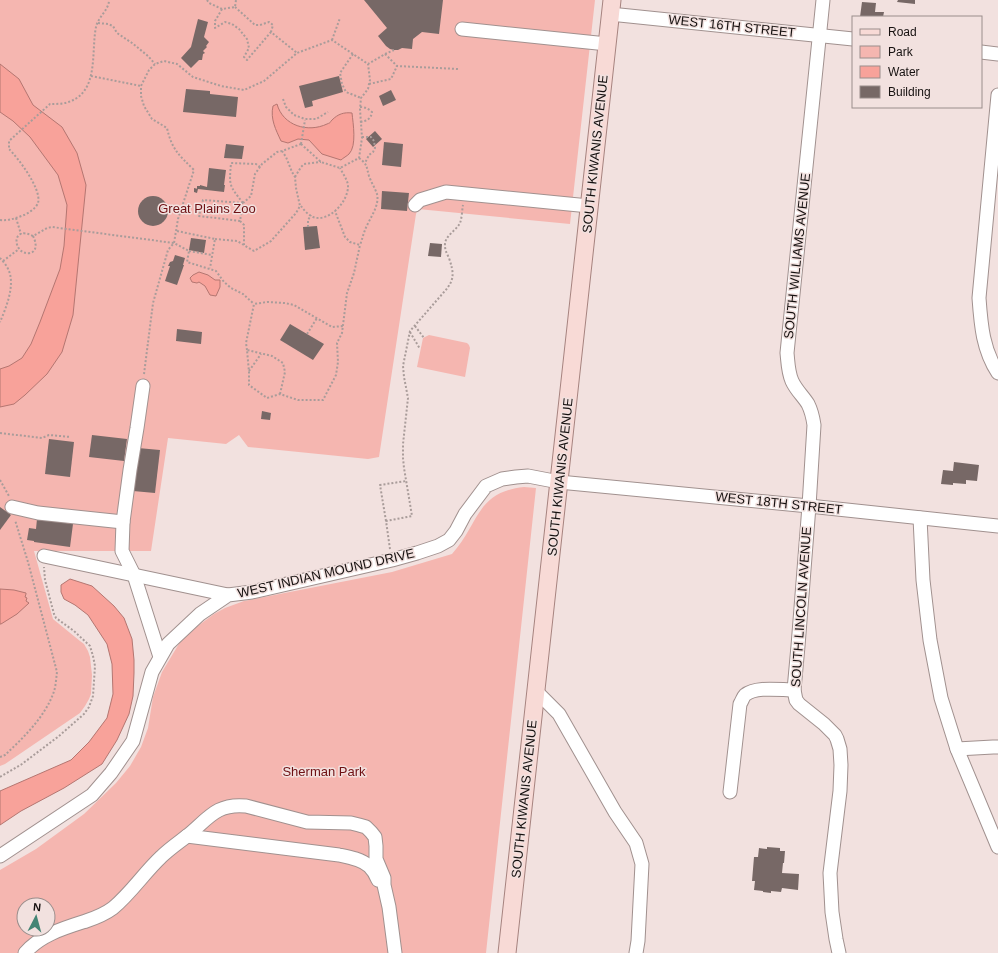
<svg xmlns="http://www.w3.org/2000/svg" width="998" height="953" viewBox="0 0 998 953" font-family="Arial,sans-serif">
<rect width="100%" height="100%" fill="#f2e1df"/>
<!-- green -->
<g fill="#f5b6b0" fill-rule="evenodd">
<polygon points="0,0 595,0 570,224 418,209 416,214 379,457 368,459 248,447 239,435 226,444 168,438 151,551 34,551 53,619 80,641 84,644 88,651 90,657 92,675 91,694 89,699 85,706 80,713 5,764 0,766"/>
<polygon points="429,335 467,343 469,345 470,348 465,377 417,367 423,338"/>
<path d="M 524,487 L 536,488 L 486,953 L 0,953 L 0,870 L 36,849 L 84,814 L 116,783 L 130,766 L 141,747 L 148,728 L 153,697 L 162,672 L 180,642 L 191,631 L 214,614 L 225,608 L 244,601 L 392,572 L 452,554 C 479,524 476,492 524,487 ZM 24,905 L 48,905 L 48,929 L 24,929 Z"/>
</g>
<!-- water -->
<g fill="#f8a29a" stroke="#b47671">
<polygon points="0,64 19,79 33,105 62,127 77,153 86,185 73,315 62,352 47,374 25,395 14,404 0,407 0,369 9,366 22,358 31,344 40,322 60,269 64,246 67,205 58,175 30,137 13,121 0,112"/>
<path d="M 277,104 C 283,126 308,133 327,124 C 332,122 329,123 332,120 C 338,114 344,112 352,113 C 353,123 357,146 349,154 C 347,156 343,158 341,160 L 322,154 L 309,140 L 298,139 L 288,143 L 281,141 C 276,130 270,119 273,106 Z"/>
<polygon points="199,272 208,275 215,280 220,280 220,287 216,296 210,295 205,286 199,282 197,283 192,282 190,278 193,275"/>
<polygon points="70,579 92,586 114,606 124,618 132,639 134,660 134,673 133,696 129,714 117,740 102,764 64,788 21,811 0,825 0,791 71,760 89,742 107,718 113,694 112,664 107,644 88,615 75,605 64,599 61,592 61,585"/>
<polygon points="0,589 14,590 26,593 26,594 25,597 27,598 26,601 29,603 17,614 1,624 0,624"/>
</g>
<!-- building -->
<g fill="#776866">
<polygon points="364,0 443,0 439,34 422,32 413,39 412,49 402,48 398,50 394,50 390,49 386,46 378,36 387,28"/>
<polygon points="898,0 915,0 915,4 897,2"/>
<polygon points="862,2 876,3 875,12 884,12 883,17 860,17"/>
<polygon points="198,19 208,22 204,37 209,42 206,46 207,47 203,51 205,53 203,54 202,60 199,60 191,68 181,58 191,47"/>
<polygon points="339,76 343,92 312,101 313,106 305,108 299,86"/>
<polygon points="186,89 210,91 210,94 238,97 236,117 183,112"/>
<polygon points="391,90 396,100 383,106 379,96"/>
<polygon points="375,131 382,139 373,147 366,139"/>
<polygon points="384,142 403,144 401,167 382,165"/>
<polygon points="226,144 244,146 242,159 224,158"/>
<polygon points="209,168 226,170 224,185 225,185 224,192 198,189 197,193 194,192 194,188 198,189 197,189 197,186 200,186 200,185 207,187"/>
<polygon points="382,191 409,193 407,211 381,209"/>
<circle cx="153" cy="211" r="15"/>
<polygon points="317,226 320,248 305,250 303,227"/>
<polygon points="191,238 206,240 204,253 189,250"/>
<polygon points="430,243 442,244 441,257 428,256"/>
<polygon points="175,255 185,258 183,265 184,265 177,285 165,281 170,266 168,266 170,262 173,261"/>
<polygon points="290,324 324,344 313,360 280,340"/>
<polygon points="177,329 202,332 201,344 176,341"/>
<polygon points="262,411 271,413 270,420 261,419"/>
<polygon points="92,435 127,439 124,461 89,457"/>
<polygon points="49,439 74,442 70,477 45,474"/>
<polygon points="138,448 160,450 155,493 133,491"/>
<polygon points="954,462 979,465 977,481 966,480 966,484 953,483 953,485 941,484 943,470 953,471"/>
<polygon points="0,507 11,515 0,530"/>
<polygon points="37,519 73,524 70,547 34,542 34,541 27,540 29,528 36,529"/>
<polygon points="767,847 780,848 780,851 785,851 784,863 783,863 782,873 799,874 798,890 782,888 781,892 771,891 771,893 763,892 763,891 754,890 755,881 752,881 754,857 758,857 759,848 767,849"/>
</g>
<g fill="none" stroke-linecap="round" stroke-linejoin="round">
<defs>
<g id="minor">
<path d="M 823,0 L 787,353 C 788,362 788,372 792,381 C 796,390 803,396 808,404 C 811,410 813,418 814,425 L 809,506 L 798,646 L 794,690 L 796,700 L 799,704 L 824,724 L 835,735 L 837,739 L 840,749 L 841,765 L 840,791 L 830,873 L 832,912 L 836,939 L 839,953"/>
<polyline points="610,14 853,39"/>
<polyline points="462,29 607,44"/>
<polyline points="981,52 998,54"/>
<path d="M 998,95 L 979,298 C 981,326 983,350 998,373"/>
<polyline points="415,205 420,200 446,192 589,206"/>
<polyline points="143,386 137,428 130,470 123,522 122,551 134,575 160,657"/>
<polyline points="12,507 38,513 123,522"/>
<polyline points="920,518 923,580 930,640 941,698 957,749 998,847"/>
<polyline points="44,556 228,595"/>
<polyline points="536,691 559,714 615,812 636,843 642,864 638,941 636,953"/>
<polyline points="957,749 993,747 998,747"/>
<path d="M 730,792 L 740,704 C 742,701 743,697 745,695 C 756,686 780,690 794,690"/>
<path d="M 187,836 L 339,855 C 349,857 361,859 369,866 C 373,870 376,875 378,880"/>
<polyline points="0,856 92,795 111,773 133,741 152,672 168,644 200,614 228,595 252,592 392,560 417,553 438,546 449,540 456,531 465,514 486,486 502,479 516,477 528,476 559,482 809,506 998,526"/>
<path d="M 25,953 C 40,935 64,928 86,921 C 95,918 105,914 113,908 C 131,893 144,873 161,857 C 169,849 178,843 187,836 C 208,819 216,803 246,806 L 307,822 L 351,823 L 359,825 L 366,827 L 371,832 L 375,837 L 376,846 L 376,859 L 384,878 L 384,885 L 389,907 L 395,953"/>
</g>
<polyline id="major" points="507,953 612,0"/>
</defs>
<!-- minor casing -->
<use href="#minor" stroke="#a1918f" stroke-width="15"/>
<!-- major casing -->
<use href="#major" stroke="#a6837f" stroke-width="19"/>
<!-- path -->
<g stroke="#a99c9a" stroke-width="2" stroke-dasharray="2 2" stroke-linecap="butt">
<polyline points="207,0 209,3 222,9 235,7 236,0"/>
<polyline points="235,7 255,25 260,25 269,22 273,25 271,32 297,53"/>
<polyline points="222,9 215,21 215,28 225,22 232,24 239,29 247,39 249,48 244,57 247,60 271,32"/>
<polyline points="98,23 108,24 113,26 117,33 132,43 148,56 155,64"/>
<polyline points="332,40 340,18"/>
<polyline points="353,54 340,73 342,84 346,92 361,98"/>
<polyline points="385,54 397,66 458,69"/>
<polyline points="91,76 141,86"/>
<polyline points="369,84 391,79 397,66"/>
<polyline points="283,99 286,107 294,115 305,119 316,119 328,112"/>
<path d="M 360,107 C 365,107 369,109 372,112 C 371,119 367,121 360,122"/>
<polyline points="362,137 371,137 374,141 375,148 373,152 369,155 365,163"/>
<polyline points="301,144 321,162 340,168 359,158 362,138 360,109 361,98 368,89 369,84 370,80 368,64"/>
<polyline points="301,144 305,120"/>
<path d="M 359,158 C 368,165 366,166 369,176 C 371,182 375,188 377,194 C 380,206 369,219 365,230 C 363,235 362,240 360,245"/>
<polyline points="295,177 301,167 304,164 321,162"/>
<polyline points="243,203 203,200 199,216 240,221 243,203 251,196 255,174 262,164 277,152 282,151 301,144"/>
<path d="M 243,203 C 229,185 229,186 231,163 L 256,164 L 260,167"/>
<path d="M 301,206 C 304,210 308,215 313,217 C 329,223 349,201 348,185 C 347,179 343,174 340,168"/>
<polyline points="16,218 21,234"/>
<path d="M 0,220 C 9,221 16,218 24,215 C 29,213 36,208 38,203 C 42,189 18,158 9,149 L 9,141 L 50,104 C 57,104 65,104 71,101 C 99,90 91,51 96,27 C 98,17 109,10 109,0"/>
<polyline points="240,221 244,225 244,245"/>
<polyline points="308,227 308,220 311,215"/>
<polyline points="177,231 215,239 210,268"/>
<path d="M 33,236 C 10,224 13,256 30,253 C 38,251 36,242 33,236 L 47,228 L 52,227 L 174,243 L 189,251 L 187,262 L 216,271 L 224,282 L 231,288 L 243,294 L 254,304"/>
<polyline points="215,239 237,241 254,251 271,241 296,213 300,206 296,188 295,177 292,172 286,157 282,151"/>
<polyline points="189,251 212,255"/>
<path d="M 0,258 C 3,261 7,266 9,271 C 15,286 6,308 0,322"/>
<polyline points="3,261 19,249"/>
<polyline points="415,326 424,338"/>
<polyline points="410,332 420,349"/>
<polyline points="307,334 317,318"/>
<polyline points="247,350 246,343 254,304 267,302 285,303 294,305 332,327 343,326"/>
<polyline points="249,371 261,354"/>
<path d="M 144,374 L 153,303 L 168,250 L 174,243 L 178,219 L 194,170 C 179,155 172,150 167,128 L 152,119 L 144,106 L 141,96 L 141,86 L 149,70 L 155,64 L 164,61 L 177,64 L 193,77 L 221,86 L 244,90 L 264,81 L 297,53 L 332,40 L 368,64 L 385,54 L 394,50"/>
<polyline points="280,394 285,372 283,363 272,356 247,350 249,372 249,385 267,398 280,394 298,400 323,400 336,375 338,362 337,343 342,333 347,293 354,273 360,245 350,242 345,237 335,211"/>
<polyline points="0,433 42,438 49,435 71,437"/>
<polyline points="0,480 9,496"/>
<polyline points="386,521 380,485 406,481"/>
<path d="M 390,549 L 386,521 L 412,516 L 404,468 L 403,458 L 403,444 L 408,398 L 404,377 L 403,366 L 410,331 L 444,292 C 455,280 454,273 449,258 C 447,254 445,250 445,246 C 444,236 456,231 460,223 C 462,218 462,210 463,205"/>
<path d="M 0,757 L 5,755 C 23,738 44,718 53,694 C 56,687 56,679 57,672 L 28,562 L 15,520"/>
<polyline points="0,777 22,764 59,736 84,714 89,707 93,696 95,666 93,656 90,646 74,631 56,618 54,614 45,580 44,567"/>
</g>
<!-- minor -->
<use href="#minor" stroke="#fff" stroke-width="13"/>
<!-- major -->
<use href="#major" stroke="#f8dad6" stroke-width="17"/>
</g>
<g text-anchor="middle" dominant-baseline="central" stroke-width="3" stroke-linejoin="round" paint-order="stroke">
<!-- street labels -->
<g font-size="13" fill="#161110" stroke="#f2e1df">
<text transform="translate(732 26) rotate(6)">WEST 16TH STREET</text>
<text transform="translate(595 154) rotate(-84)">SOUTH KIWANIS AVENUE</text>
<text transform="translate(797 256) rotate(-84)">SOUTH WILLIAMS AVENUE</text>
<text transform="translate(560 477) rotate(-84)">SOUTH KIWANIS AVENUE</text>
<text transform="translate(779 503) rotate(6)">WEST 18TH STREET</text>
<text transform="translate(326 573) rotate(-13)">WEST INDIAN MOUND DRIVE</text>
<text transform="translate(801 607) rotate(-86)">SOUTH LINCOLN AVENUE</text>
<text transform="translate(524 799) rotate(-84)">SOUTH KIWANIS AVENUE</text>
</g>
<!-- park labels -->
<g font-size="13" fill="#6f1114" stroke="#f2e1df">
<text x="207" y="208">Great Plains Zoo</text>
<text x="324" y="771">Sherman Park</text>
</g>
</g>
<!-- legend -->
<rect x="852" y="16" width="130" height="92" fill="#f2e1df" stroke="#9a8e8c"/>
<rect x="860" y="29" width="20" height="6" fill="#f8dad6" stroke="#9a8e8c"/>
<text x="888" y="36" font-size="12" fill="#161110">Road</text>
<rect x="860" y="46" width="20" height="12" fill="#f5b6b0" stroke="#9a8e8c"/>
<text x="888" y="56" font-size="12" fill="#161110">Park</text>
<rect x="860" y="66" width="20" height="12" fill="#f8a29a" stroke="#9a8e8c"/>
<text x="888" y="76" font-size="12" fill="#161110">Water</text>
<rect x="860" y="86" width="20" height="12" fill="#776866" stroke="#9a8e8c"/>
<text x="888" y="96" font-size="12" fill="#161110">Building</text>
<!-- north arrow -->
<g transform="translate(36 917) rotate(6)"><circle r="19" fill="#f2e1df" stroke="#9a8e8c"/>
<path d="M0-3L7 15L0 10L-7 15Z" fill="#438575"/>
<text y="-6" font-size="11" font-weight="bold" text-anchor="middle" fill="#161110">N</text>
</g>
</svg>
